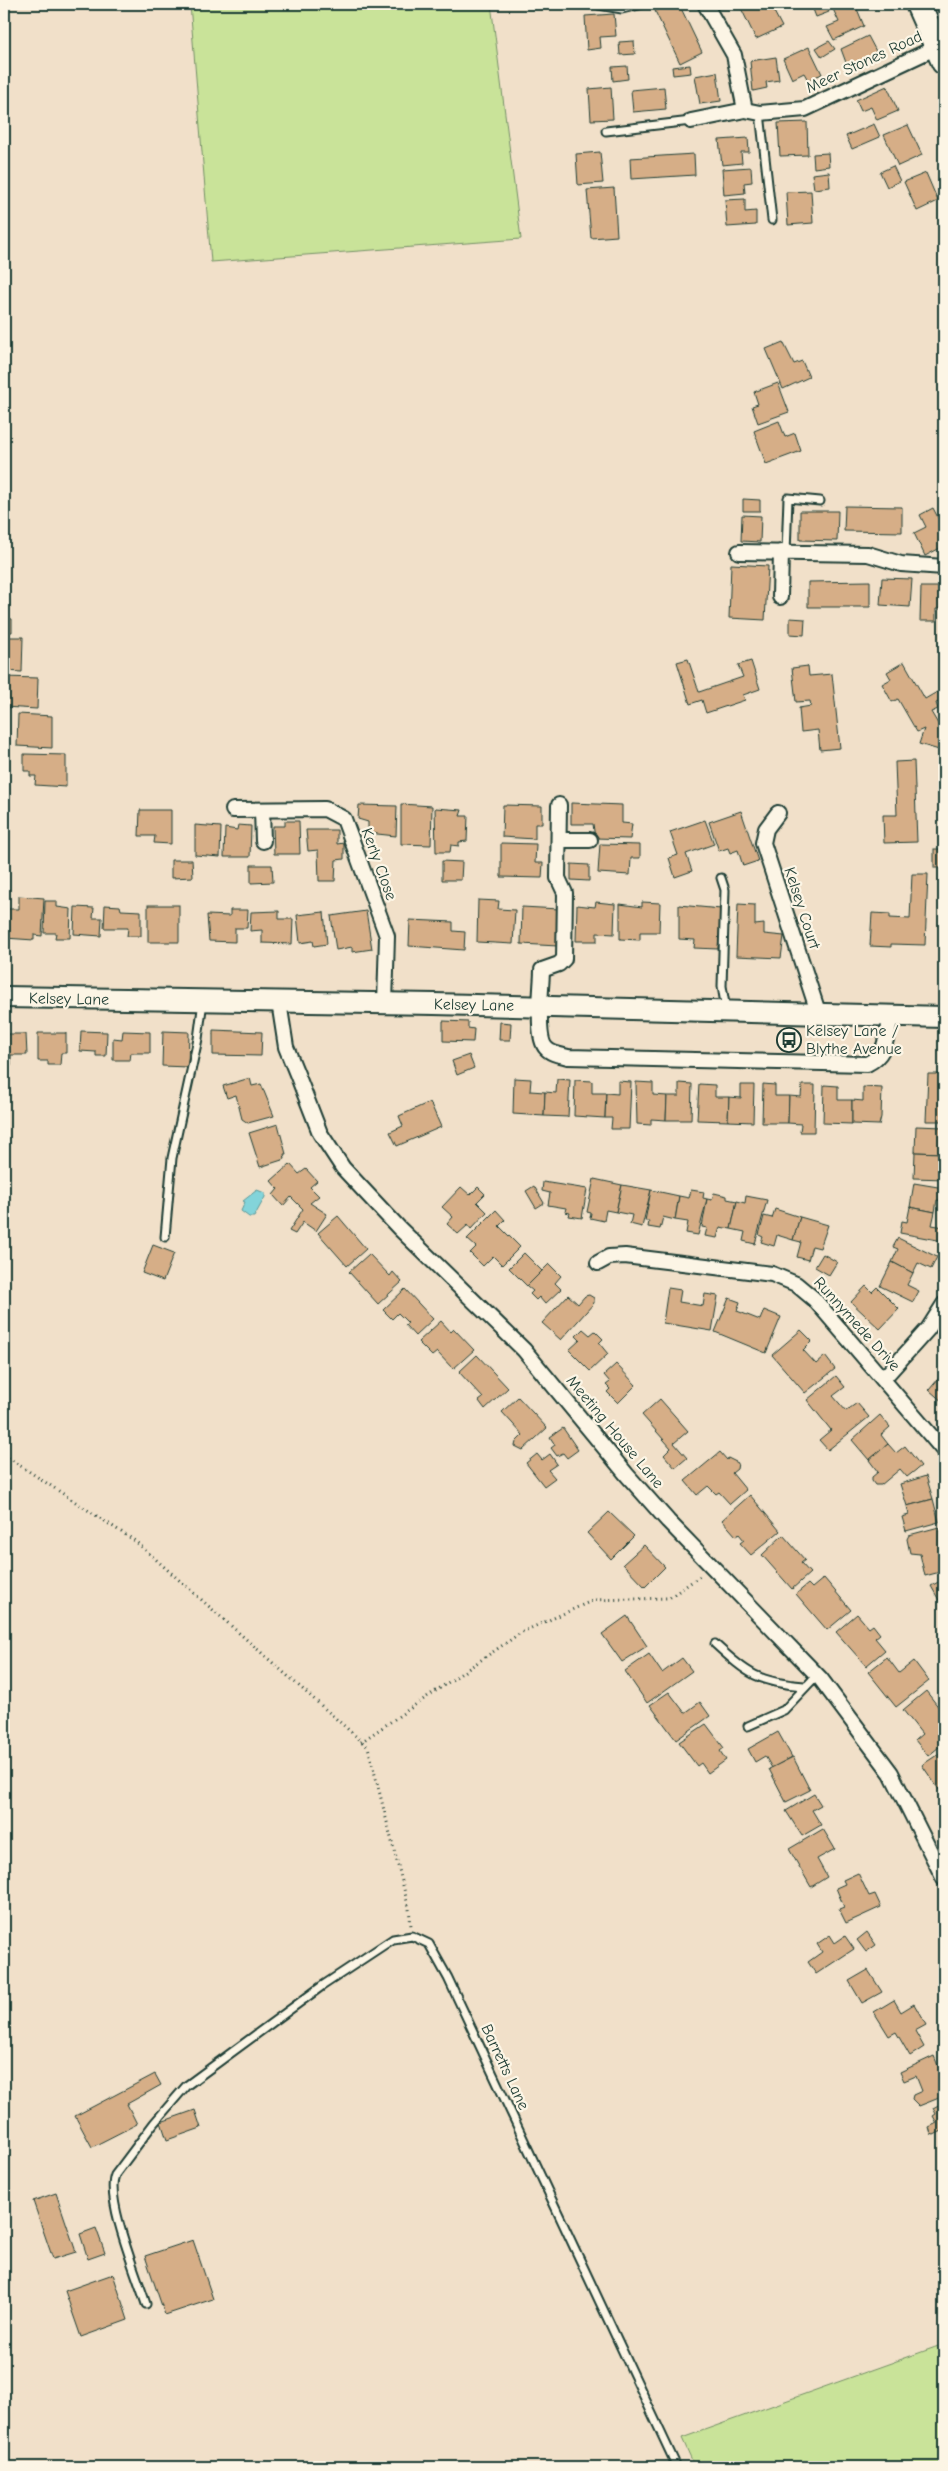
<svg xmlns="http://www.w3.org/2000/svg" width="948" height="2471" viewBox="0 0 948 2471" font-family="'Comic Neue',sans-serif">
<rect width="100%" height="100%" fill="#f1e0c9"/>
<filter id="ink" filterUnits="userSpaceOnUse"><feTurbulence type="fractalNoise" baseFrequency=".02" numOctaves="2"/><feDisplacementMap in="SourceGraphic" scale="10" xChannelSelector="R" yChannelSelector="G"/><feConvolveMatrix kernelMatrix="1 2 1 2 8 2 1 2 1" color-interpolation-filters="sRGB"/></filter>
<g filter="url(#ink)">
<!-- green -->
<g fill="#c9e399" stroke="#749066">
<polygon points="190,4 491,4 521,239 211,262"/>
<polygon points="944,2344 944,2467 695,2467 682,2438"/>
</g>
<!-- water -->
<polygon fill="#83d4da" stroke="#5b9898" points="257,1190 265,1193 265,1197 254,1217 249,1217 241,1211 245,1202 243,1201"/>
<!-- building -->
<g fill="#d6ae87" stroke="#1f3d34">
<polygon points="670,4 679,4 702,52 680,63 655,11"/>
<polygon points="739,4 770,4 782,27 756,39"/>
<polygon points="811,4 825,4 829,12 816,17"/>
<polygon points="845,4 855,4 864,26 834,40 827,27 839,22 833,9"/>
<polygon points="614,14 616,36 600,37 601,48 587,50 585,16"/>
<polygon points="868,36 878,55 848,68 841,49"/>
<polygon points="634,41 635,54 620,55 619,42"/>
<polygon points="829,41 835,49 822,57 816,48"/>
<polygon points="809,47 822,74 808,80 804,73 792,79 783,59"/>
<polygon points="776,57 779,80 766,82 767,88 753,91 750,61"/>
<polygon points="690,65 691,73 673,75 672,67"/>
<polygon points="627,66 628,79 613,81 612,67"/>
<polygon points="717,72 721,101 700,104 695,76"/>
<polygon points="887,86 898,111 877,120 871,107 861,111 856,100"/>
<polygon points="611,87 613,119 591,120 589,89"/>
<polygon points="664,87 666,109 633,112 631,90"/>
<polygon points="807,122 808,155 780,156 778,123"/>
<polygon points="874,124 880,137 852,149 846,136"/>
<polygon points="908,125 922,155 898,166 884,135"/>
<polygon points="748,138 749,152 741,152 742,163 722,165 719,140"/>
<polygon points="600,152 603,183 578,185 576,154"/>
<polygon points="828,153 829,166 814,168 813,154"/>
<polygon points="694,154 695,175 631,179 630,158"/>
<polygon points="893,166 900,181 887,187 880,172"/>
<polygon points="751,167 752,182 744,183 745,193 724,195 722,169"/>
<polygon points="829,172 830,187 814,189 812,174"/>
<polygon points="926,173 938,201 917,211 904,182"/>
<polygon points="614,188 617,236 591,238 587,190"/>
<polygon points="811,191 813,223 788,225 786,192"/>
<polygon points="745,199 745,212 756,211 756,225 727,227 725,200"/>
<polygon points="783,342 794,364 802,361 809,377 783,389 766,349"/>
<polygon points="778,383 789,412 758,423 752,406 758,404 754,392"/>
<polygon points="779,421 785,437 795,433 801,451 766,464 754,431"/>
<polygon points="743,499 760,500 760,511 743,511"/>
<polygon points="845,506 902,507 902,532 844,531"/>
<polygon points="933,508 944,529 944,546 925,556 914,533 926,527 920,515"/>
<polygon points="800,511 838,511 837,541 800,540"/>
<polygon points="742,515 761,516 760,542 741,541"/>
<polygon points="731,564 768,566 765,620 729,618"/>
<polygon points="882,578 912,579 910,607 880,605"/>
<polygon points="870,581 870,607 808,607 808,582"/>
<polygon points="921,587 944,587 944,609 936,609 936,621 920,621"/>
<polygon points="4,605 5,618 12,619 12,632 4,632"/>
<polygon points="790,618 805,619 804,635 790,634"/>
<polygon points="4,637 23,637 22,672 4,671"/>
<polygon points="688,659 699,692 743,677 738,665 751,661 760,689 743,695 745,700 706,713 702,700 690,704 677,662"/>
<polygon points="904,662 925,699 937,692 941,693 943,697 942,701 936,703 938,709 931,712 944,734 939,750 919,744 924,729 917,732 898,699 892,702 882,684 891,679 887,672"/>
<polygon points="808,666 809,676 832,674 840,748 820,750 818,730 801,732 799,708 811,706 810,701 796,702 792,668"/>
<polygon points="4,677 38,678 37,709 4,707"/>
<polygon points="18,714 52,716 52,748 17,746"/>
<polygon points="24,754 66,755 66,787 35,785 36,776 30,776 30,771 24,771"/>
<polygon points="914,761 917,842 884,843 883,815 897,815 895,762"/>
<polygon points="571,803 622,805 622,823 632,824 630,839 595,838 593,824 571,824"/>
<polygon points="401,804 432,806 431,845 401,844"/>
<polygon points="359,805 397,806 396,836 368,833 368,822 358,819"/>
<polygon points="503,805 542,806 542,824 535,824 535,839 502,837"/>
<polygon points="435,808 462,810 460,816 468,816 467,841 459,842 459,846 451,845 450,852 436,852"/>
<polygon points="140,810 171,810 171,844 154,843 155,836 139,836"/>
<polygon points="741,811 758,861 743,866 738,850 730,853 728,848 719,851 709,822"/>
<polygon points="705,820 714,844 686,854 692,871 675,877 669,858 678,855 670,832"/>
<polygon points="285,821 299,821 300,854 274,854 273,826 285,826"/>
<polygon points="195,825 221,827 220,857 195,855"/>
<polygon points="238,825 251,826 250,857 224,857 225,828 237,830"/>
<polygon points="306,830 337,830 337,844 344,843 344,859 336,860 335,881 319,881 318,850 308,851"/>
<polygon points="501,843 536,844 535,863 543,863 542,878 501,877"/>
<polygon points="600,844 640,845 640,858 631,858 630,875 598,873"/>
<rect x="934" y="849" width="10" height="19"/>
<polygon points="171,860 192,860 193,877 171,878"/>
<polygon points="442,861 462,862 461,880 442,880"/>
<polygon points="571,864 589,865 589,881 571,880"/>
<polygon points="251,865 272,865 273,882 251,883"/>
<polygon points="912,874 928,874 925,945 891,944 891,947 870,946 872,913 890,914 890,918 910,919"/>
<polygon points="19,896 44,898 42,936 34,935 34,940 5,938 6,909 19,909"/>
<polygon points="478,900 499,901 498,909 515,910 513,944 477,942"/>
<polygon points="45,901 57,901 57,907 71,909 70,938 55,938 56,933 44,933"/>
<polygon points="596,902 615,904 614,934 597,933 597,941 576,941 577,905 595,907"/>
<polygon points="642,902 660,903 659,932 640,932 640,940 620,939 620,904 642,907"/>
<polygon points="738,904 755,905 755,925 764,924 764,934 784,936 781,958 736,956"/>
<polygon points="105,905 120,906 121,910 141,911 141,936 127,936 128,928 104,928"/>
<rect x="148" y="905" width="31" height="37"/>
<polygon points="679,905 721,909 718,949 694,948 695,940 679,939"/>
<polygon points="75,907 94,908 93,918 102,918 101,936 74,934"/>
<polygon points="522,907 559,909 558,946 521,944"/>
<polygon points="230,910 248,910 247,928 235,928 235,942 209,941 207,915 230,916"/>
<polygon points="279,911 279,919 293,919 292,944 262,943 262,930 250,931 251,912"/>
<polygon points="366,911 372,949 352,952 352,947 336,950 331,916"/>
<polygon points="324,912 327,944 314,946 313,941 300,943 297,915"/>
<polygon points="410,920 453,922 453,931 465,932 464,950 409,946"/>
<polygon points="443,1021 468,1022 468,1028 474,1029 473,1042 443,1041"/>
<polygon points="500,1022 511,1023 510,1040 499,1040"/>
<polygon points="213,1030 262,1032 261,1056 213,1055"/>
<polygon points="81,1031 107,1032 106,1056 96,1056 96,1052 80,1051"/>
<polygon points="123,1031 150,1032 150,1053 131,1053 130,1060 113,1060 113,1038 122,1039"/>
<polygon points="163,1031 189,1032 188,1067 162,1066"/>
<polygon points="38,1033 66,1033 66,1053 61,1053 60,1065 48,1065 48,1061 38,1061"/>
<polygon points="4,1034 26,1034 27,1055 11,1055 11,1066 4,1066"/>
<polygon points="469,1055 474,1068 457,1075 452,1061"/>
<polygon points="928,1074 944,1074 944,1121 926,1121"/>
<polygon points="250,1078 252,1086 261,1084 274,1116 248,1123 242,1119 236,1095 227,1098 223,1086"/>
<polygon points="514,1078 531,1079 530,1091 545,1092 544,1116 513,1114"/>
<polygon points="557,1079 570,1080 568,1117 544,1116 545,1092 556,1093"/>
<polygon points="575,1080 592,1081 592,1093 606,1093 605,1118 574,1116"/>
<polygon points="618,1081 631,1082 629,1129 611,1129 612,1118 605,1118 606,1093 618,1094"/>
<polygon points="636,1082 653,1083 653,1095 667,1096 666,1120 651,1119 651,1125 637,1124"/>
<polygon points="679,1083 692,1084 691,1120 666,1120 667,1096 679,1096"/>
<polygon points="699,1084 715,1085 715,1097 729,1097 728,1121 697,1120"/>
<polygon points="763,1084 775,1085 775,1096 789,1096 788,1123 762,1123"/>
<polygon points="741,1085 754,1085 753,1122 728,1121 729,1097 741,1098"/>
<polygon points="802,1085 815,1085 814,1132 800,1132 801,1124 788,1123 789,1096 801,1097"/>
<polygon points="824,1085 838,1086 838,1100 852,1100 852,1124 823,1123"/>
<polygon points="863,1087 882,1088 881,1117 879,1125 852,1124 852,1100 863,1101"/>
<polygon points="430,1102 441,1127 397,1146 390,1132 403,1126 399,1116"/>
<polygon points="278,1124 286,1154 284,1154 285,1159 260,1167 249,1133"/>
<polygon points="916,1126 944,1127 941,1153 915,1152"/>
<polygon points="915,1152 941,1153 941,1166 944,1166 944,1179 914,1178"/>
<polygon points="290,1164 299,1174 306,1169 317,1181 310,1187 319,1196 310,1203 327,1214 316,1231 303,1222 295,1234 289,1231 303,1209 291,1197 283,1206 273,1195 278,1189 271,1181"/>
<polygon points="594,1179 622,1185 616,1212 606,1210 604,1221 590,1218 591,1213 587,1212"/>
<polygon points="543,1182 587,1189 582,1218 569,1216 570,1213 565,1212 566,1208 548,1205 550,1193 542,1191"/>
<polygon points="914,1183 944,1188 944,1201 937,1200 935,1212 910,1207"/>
<polygon points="622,1185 651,1190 642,1227 630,1224 632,1215 616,1212"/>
<polygon points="534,1186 544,1203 536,1208 526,1191"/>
<polygon points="461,1187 470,1195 478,1187 485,1194 477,1202 487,1212 471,1229 468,1225 458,1234 447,1224 453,1217 442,1207"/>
<polygon points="651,1190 679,1196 675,1220 663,1217 660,1229 648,1227 649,1221 645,1221"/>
<polygon points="691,1190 704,1192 703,1198 707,1199 698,1235 686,1233 688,1222 675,1220 679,1196 689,1198"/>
<polygon points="714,1193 727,1196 727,1199 737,1201 731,1229 720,1227 717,1238 705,1236 707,1228 702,1227 707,1199 712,1200"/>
<polygon points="746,1196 767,1200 755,1244 743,1241 745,1232 731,1229 737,1201 745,1203"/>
<polygon points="910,1207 935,1212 932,1225 944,1227 943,1241 900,1233 902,1221 907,1222"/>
<polygon points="775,1209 800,1217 793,1240 777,1235 774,1246 761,1242 763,1237 759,1235 764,1216 772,1218"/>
<polygon points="496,1210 505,1220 499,1226 520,1247 502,1265 493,1256 483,1266 470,1253 476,1247 467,1239"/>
<polygon points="338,1216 366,1249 347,1266 318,1233"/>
<polygon points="800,1217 828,1225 820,1248 812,1246 808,1260 797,1257 801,1242 793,1240"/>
<polygon points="898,1238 937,1257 931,1269 918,1263 913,1273 892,1262 898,1249 893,1247"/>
<polygon points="153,1245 174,1253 163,1281 142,1273"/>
<polygon points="524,1253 542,1271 527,1286 509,1268"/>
<polygon points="369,1254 390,1276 393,1272 402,1282 378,1304 349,1272"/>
<polygon points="823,1254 837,1262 829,1275 815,1267"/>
<polygon points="892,1262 913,1273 907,1285 919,1291 913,1302 880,1286"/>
<polygon points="549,1264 561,1276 555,1283 561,1289 545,1304 539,1297 536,1300 530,1294 533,1291 527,1286"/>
<polygon points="866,1286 872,1292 877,1287 899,1309 880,1329 851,1302"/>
<polygon points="668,1288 681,1290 679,1302 703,1306 705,1294 718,1296 712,1331 663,1323"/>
<polygon points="405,1289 433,1319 415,1336 405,1325 408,1323 398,1313 392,1319 383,1310"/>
<polygon points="568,1295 578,1304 585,1296 589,1295 594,1298 594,1303 561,1340 542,1323"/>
<polygon points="729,1298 740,1302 737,1311 760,1320 764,1310 781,1317 766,1353 715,1332"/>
<polygon points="441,1321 451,1332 454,1329 474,1350 453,1369 437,1352 432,1356 418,1342"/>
<polygon points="583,1329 590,1335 595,1331 603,1339 599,1343 608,1354 590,1371 569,1350 580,1340 576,1336"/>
<polygon points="801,1330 812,1341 803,1350 816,1364 825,1356 835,1369 805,1393 772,1355"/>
<polygon points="477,1355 508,1388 485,1409 479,1401 483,1398 459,1372"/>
<polygon points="616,1364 636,1385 618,1403 607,1392 610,1389 606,1385 610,1382 604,1375"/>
<polygon points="944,1372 944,1403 929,1390"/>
<polygon points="836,1376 845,1387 833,1396 846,1411 857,1403 869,1417 828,1450 819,1440 831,1430 807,1400"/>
<polygon points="518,1397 547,1428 523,1450 515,1446 516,1442 523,1435 502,1412"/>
<polygon points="660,1399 688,1431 674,1443 687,1458 675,1468 664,1455 671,1448 642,1415"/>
<polygon points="880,1415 890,1427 881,1435 888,1444 869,1460 852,1440"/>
<polygon points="563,1428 578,1450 567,1458 563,1453 557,1456 551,1448 555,1445 550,1437"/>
<polygon points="888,1444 896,1453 905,1446 921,1466 907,1477 900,1469 881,1485 875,1485 872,1481 872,1477 878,1472 869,1460"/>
<polygon points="720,1452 727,1460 728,1458 738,1463 737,1469 732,1473 746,1490 730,1504 719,1492 716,1494 708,1486 697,1495 685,1481"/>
<polygon points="537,1454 542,1460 550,1454 557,1464 548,1470 555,1478 544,1486 526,1463"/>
<polygon points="926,1476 933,1499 907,1506 900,1484"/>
<polygon points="750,1495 780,1531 751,1555 740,1543 744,1540 739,1534 736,1536 722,1520"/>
<polygon points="933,1499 939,1522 906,1531 902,1517 909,1515 907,1506"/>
<polygon points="609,1512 634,1536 611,1559 587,1533"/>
<polygon points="939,1527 944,1545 944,1571 925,1576 920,1554 910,1553 907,1539 909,1535"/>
<polygon points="783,1535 805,1560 801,1563 810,1573 792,1589 762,1555"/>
<polygon points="644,1545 665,1567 645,1587 623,1564"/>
<polygon points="824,1578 851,1610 827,1630 796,1594 808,1584 812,1588"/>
<polygon points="944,1579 944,1609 931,1586"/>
<polygon points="857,1614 869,1628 873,1625 880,1634 875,1638 885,1650 866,1666 836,1632"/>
<polygon points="627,1616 647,1646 622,1662 602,1634"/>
<polygon points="649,1654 662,1673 682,1658 692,1671 647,1703 625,1671"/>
<polygon points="887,1657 899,1673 914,1661 929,1681 896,1707 868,1672"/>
<polygon points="926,1691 940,1709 944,1705 944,1743 928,1756 915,1740 922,1734 903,1710"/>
<polygon points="669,1692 685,1713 700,1702 710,1716 676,1740 650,1705"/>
<polygon points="706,1724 724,1748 720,1751 726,1760 708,1773 701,1763 697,1766 679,1742"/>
<polygon points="778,1732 792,1757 772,1768 765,1756 755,1762 748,1749"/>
<polygon points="940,1753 944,1759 944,1797 922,1765"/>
<polygon points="793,1757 810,1790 786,1802 769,1769"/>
<polygon points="814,1794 821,1805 812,1810 821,1825 802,1836 786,1811"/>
<polygon points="823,1829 835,1849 817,1859 827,1877 811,1887 789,1849"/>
<polygon points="858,1873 869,1896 875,1894 881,1907 846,1923 839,1909 844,1907 836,1888 845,1884 843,1880"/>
<polygon points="867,1932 876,1945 866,1952 857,1940"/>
<polygon points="830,1935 835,1943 845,1936 854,1949 816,1974 808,1962 822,1952 817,1944"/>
<polygon points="868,1970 882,1992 862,2003 849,1981"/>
<polygon points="894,2000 901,2012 914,2004 926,2025 915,2031 924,2047 910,2056 896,2032 889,2036 874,2012"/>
<polygon points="934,2056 944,2080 944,2096 919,2106 912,2099 913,2095 922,2091 916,2076 904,2081 900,2072"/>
<polygon points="155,2074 161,2085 127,2104 137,2124 92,2147 75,2116"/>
<polygon points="944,2102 944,2135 942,2131 934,2135 931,2134 929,2127 937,2123 933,2116 936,2114 933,2108"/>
<polygon points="195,2110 201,2128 167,2140 161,2122"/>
<polygon points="56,2193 76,2252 53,2259 33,2201"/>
<polygon points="96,2228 105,2253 88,2259 80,2234"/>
<polygon points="193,2240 213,2299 165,2315 145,2256"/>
<polygon points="113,2274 128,2320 81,2337 65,2291"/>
</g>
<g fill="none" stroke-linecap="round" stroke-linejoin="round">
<defs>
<g id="service">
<polyline points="599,5 622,9 643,4"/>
<polyline points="760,113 772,220"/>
<polyline points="606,131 691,121"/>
<polyline points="786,553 788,498 820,501"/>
<polyline points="721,878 725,890 722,986 726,1010"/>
<polyline points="165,1237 172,1158 198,1039 203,1001"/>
<path d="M 715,1644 C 749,1675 758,1682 804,1686"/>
<polyline points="748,1726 784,1710 817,1675"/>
<path d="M 146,2304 C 137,2276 105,2199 115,2175 L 154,2123 L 186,2086 L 322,1986 L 393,1939 L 412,1936 L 429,1944 L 448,1978 L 677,2467"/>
</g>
<g id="minor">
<polyline points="705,4 734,55 745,110 760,113 805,109 937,47"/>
<polyline points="691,121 745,110"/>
<polyline points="739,552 868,554 901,564 944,567"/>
<polyline points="780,597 781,552"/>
<path d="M 559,805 L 558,878 L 565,893 L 564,959 L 559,964 L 542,970 C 542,986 535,1037 546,1048 C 551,1054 561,1055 568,1057 L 867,1064 C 887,1054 886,1037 891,1017"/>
<polyline points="233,810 325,809 344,819 387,936 385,1004"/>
<polyline points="262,810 263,841"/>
<polyline points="778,813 766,829 763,843 819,1015"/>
<polyline points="559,840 590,840"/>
<polyline points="279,1002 286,1047 297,1074 320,1133 343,1168 399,1228 524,1350 627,1475 668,1521 820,1678 891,1773 944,1879"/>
<polyline points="598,1263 609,1257 625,1256 772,1274 796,1284 814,1299 944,1451"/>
<polyline points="883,1379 928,1329 944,1304"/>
</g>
<polyline id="secondary" points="4,997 434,1004 944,1017"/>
<polyline id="trunk" points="918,4 944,62"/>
</defs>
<!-- service casing -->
<use href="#service" stroke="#1f3d34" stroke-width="11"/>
<!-- minor casing -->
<use href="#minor" stroke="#1f3d34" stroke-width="18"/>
<!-- secondary casing -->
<use href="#secondary" stroke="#1f3d34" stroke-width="24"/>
<!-- trunk casing -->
<use href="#trunk" stroke="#1f3d34" stroke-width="28"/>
<!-- path -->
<g stroke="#1f3d34" stroke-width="3" stroke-dasharray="1 4" stroke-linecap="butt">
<polyline points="4,1455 135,1541 368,1747 409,1909 411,1926"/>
<polyline points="361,1742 522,1632 594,1600 669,1598 700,1576"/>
</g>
<!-- service -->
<use href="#service" stroke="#fcf5e5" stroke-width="7"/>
<!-- minor -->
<use href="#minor" stroke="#fcf5e5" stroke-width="14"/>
<!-- secondary -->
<use href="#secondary" stroke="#fcf5e5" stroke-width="20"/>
<!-- trunk -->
<use href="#trunk" stroke="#fcf5e5" stroke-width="24"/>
</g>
</g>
<!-- icons -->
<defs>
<symbol id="bus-ring" viewBox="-11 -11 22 22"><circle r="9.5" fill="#fcf5e5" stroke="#1f3d34" stroke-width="1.5"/><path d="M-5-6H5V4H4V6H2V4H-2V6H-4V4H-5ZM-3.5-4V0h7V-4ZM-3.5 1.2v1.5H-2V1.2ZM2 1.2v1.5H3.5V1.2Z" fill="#1f3d34"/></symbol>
</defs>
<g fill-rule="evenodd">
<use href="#bus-ring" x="775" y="1026" width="28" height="28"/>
</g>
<g text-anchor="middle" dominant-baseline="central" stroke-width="4.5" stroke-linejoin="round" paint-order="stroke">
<!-- street labels -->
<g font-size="16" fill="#1f3d34" stroke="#fcf5e5">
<text transform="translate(864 62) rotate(-25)">Meer Stones Road</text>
<text transform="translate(379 864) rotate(70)">Kerly Close</text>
<text transform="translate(802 908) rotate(72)">Kelsey Court</text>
<text transform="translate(69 999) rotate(1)">Kelsey Lane</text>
<text transform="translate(474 1005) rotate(1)">Kelsey Lane</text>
<text transform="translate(857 1324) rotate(48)">Runnymede Drive</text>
<text transform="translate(615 1432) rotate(50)">Meeting House Lane</text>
<text transform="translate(505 2067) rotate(65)">Barretts Lane</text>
</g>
<!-- poi labels -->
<g font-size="16" fill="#1f3d34" stroke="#fcf5e5" text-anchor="start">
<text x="806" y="1031">Kelsey Lane /<tspan x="806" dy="18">Blythe Avenue</tspan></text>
</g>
</g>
<!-- margin -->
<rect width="948" height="2471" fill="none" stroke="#fcf5e5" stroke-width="20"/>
<rect x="10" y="10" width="928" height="2451" fill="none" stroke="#1f3d34" stroke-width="2" filter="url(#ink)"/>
</svg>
